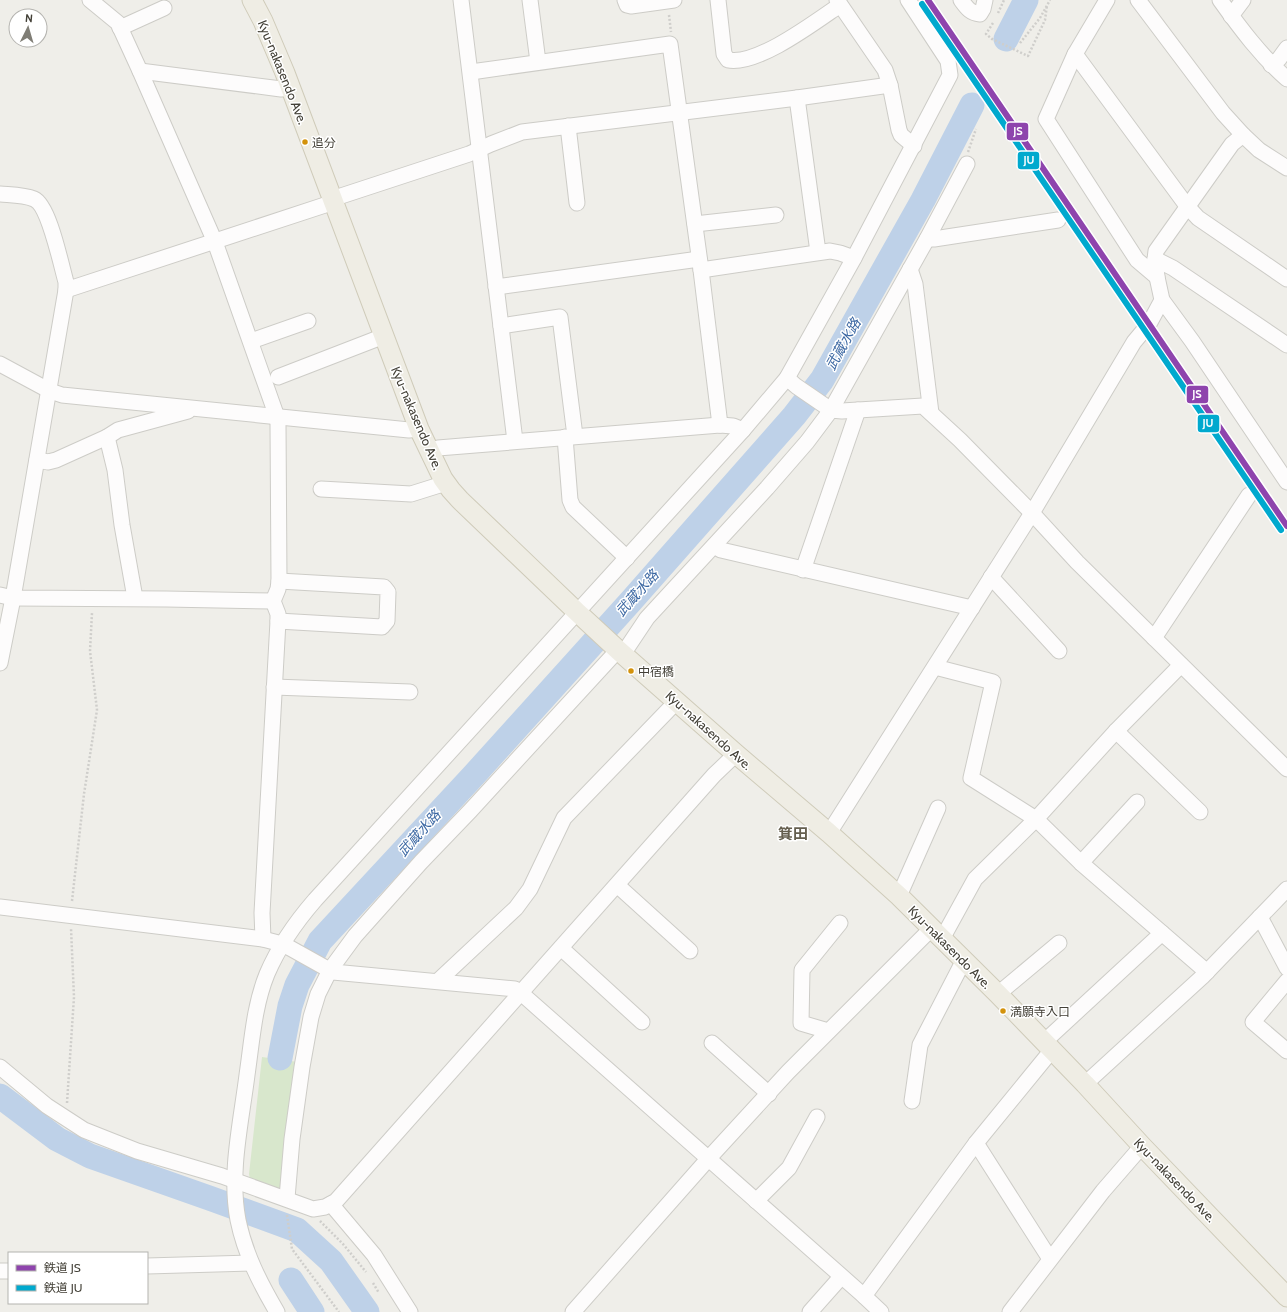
<svg xmlns="http://www.w3.org/2000/svg" width="1287" height="1312" viewBox="0 0 1287 1312" font-family="Cabin,'Noto Sans JP',sans-serif">
<rect width="100%" height="100%" fill="#efeee9"/>
<!-- park -->
<polygon fill="#d8e7cc" points="262,1057 298,1062 282,1187 278,1189 250,1180 249,1174"/>
<g fill="none" stroke-linecap="round" stroke-linejoin="round">
<!-- river -->
<g stroke="#bed1e8" stroke-width="25">
<polyline points="1006,39 1026,0"/>
<polyline points="280,1058 290,1006 297,985 320,941 474,775 631,601 794,416 822,380 923,200 972,105"/>
<polyline points="0,1096 57,1139 90,1156 212,1199 297,1230 331,1261 367,1312"/>
<polyline points="291,1280 312,1312"/>
</g>
<defs>
<g id="minor">
<polyline points="90,0 118,23 140,71 215,242 277,417 278,424 279,581 278,589 273,601 278,614 278,621 262,913 263,939"/>
<polyline points="461,0 515,441"/>
<polyline points="530,0 538,62"/>
<polyline points="625,0 627,5 631,6 674,0"/>
<path d="M 718,0 L 724,54 L 728,60 C 757,66 815,22 840,5"/>
<polyline points="837,0 885,70 890,85 899,130 901,135 914,146"/>
<path d="M 961,0 C 967,8 970,13 980,14 L 983,9 L 985,0"/>
<polyline points="1107,0 1075,54 1046,119 1137,260 1157,277"/>
<polyline points="1138,0 1223,113 1243,135 1259,150 1287,168"/>
<path d="M 1220,0 C 1240,28 1261,56 1287,79"/>
<polyline points="1231,16 1243,0"/>
<polyline points="120,28 164,8"/>
<polyline points="1075,54 1187,206 1198,218 1287,279"/>
<polyline points="1271,65 1279,59 1287,48"/>
<polyline points="140,71 281,89 291,88"/>
<polyline points="471,72 670,44 701,270 830,251 840,253 854,258"/>
<polyline points="797,98 818,252"/>
<polyline points="568,126 577,203"/>
<polyline points="1243,135 1232,144 1156,251 1155,259 1157,277 1162,300 1192,341 1287,482"/>
<path d="M 0,194 C 10,195 24,195 34,199 C 49,205 61,265 66,282 L 66,290 L 13,598 L 0,663"/>
<polyline points="695,224 776,215"/>
<polyline points="927,239 934,239 1058,220"/>
<polyline points="1155,259 1173,268 1287,345"/>
<polyline points="910,269 915,284 931,413"/>
<polyline points="701,270 720,425"/>
<polyline points="496,287 699,259"/>
<polyline points="66,290 325,205 341,196 469,154 491,144 522,132 797,98 890,85"/>
<polyline points="501,326 560,317 575,436"/>
<polyline points="251,341 308,321"/>
<polyline points="0,364 50,391 62,395 409,430 419,429"/>
<polyline points="278,377 384,336"/>
<polyline points="787,378 796,386 831,410 842,411 923,406 960,440 1032,513 1077,562 1287,769"/>
<polyline points="107,437 115,470 122,525 135,598"/>
<polyline points="565,437 570,500 573,507 627,558"/>
<polyline points="429,450 438,448 720,425 733,426 743,430"/>
<polyline points="37,460 48,462 56,460 107,437 118,430 188,411"/>
<polyline points="321,489 411,494 446,483"/>
<polyline points="714,546 721,550 972,608"/>
<polyline points="803,570 858,410"/>
<polyline points="991,577 1059,651"/>
<polyline points="0,595 13,598 166,599 273,601"/>
<polyline points="278,621 382,627 387,621 388,592 384,587 279,581"/>
<polyline points="1154,638 1249,495"/>
<polyline points="623,654 647,618 767,488 807,442 831,410 927,239 967,164"/>
<polyline points="935,667 993,682 971,778 1036,819 1081,863 1207,972"/>
<polyline points="274,687 410,692"/>
<polyline points="1116,731 1200,812"/>
<polyline points="829,833 1032,513 1134,342 1149,324 1162,300"/>
<polyline points="1081,863 1137,802"/>
<polyline points="617,885 690,951"/>
<polyline points="899,896 938,808"/>
<polyline points="0,907 263,939 282,944 290,948 333,972 515,989 521,993 864,1296 881,1312"/>
<polyline points="1260,917 1287,968"/>
<polyline points="942,939 975,879 1036,819 1116,731 1181,665"/>
<polyline points="561,948 642,1022"/>
<polyline points="438,981 516,908 530,889 564,818 677,701"/>
<polyline points="1287,981 1253,1022 1287,1051"/>
<polyline points="998,994 1059,943"/>
<polyline points="828,1031 801,1023 802,970 840,923"/>
<polyline points="1044,1042 1162,933"/>
<polyline points="712,1043 769,1094"/>
<polyline points="0,1067 47,1106 84,1130 137,1151 222,1176 313,1209 325,1207 336,1201 714,775 736,754"/>
<polyline points="1085,1084 1202,977 1287,889"/>
<polyline points="912,1101 920,1045 964,960"/>
<polyline points="976,1143 1050,1259"/>
<polyline points="287,1198 292,1139 302,1067 311,1017 318,994 330,970 355,936 421,862 470,811 618,650"/>
<polyline points="756,1201 789,1168 817,1117"/>
<polyline points="331,1204 374,1255 410,1312"/>
<polyline points="147,1266 251,1263"/>
<polyline points="0,1271 9,1271"/>
<polyline points="864,1296 976,1143 1052,1050"/>
<path d="M 277,1312 C 260,1283 245,1254 238,1220 C 229,1173 241,1123 247,1075 C 252,1041 254,1006 267,974 C 279,946 295,923 315,900 L 743,430 L 787,378 L 854,258 L 950,75 L 948,61 L 908,0"/>
<polyline points="573,1312 709,1158 788,1072 932,928"/>
<polyline points="810,1312 841,1277"/>
<polyline points="1010,1312 1103,1191 1142,1146"/>
</g>
<polyline id="major" points="252,0 263,21 285,73 419,429 443,479 451,490 460,500 577,612 618,650 736,754 829,833 899,896 998,994 1085,1084 1142,1146 1287,1297"/>
</defs>
<!-- minor casing -->
<use href="#minor" stroke="#cdccc7" stroke-width="17"/>
<!-- major casing -->
<use href="#major" stroke="#cfcbb9" stroke-width="21"/>
<!-- path -->
<g stroke="#cfcecb" stroke-width="2.5" stroke-dasharray="2 2" stroke-linecap="butt">
<polyline points="998,13 1004,0"/>
<polyline points="669,15 671,32"/>
<polyline points="993,23 986,34 992,39 1028,56 1045,20 1047,5"/>
<polyline points="1020,43 1040,18 1050,0"/>
<polyline points="968,152 976,129"/>
<polyline points="72,901 84,794 97,710 90,651 92,613"/>
<polyline points="67,1103 74,997 71,928"/>
<polyline points="287,1215 292,1249 339,1312"/>
<polyline points="320,1221 343,1244 366,1272"/>
<polyline points="373,1283 379,1293"/>
</g>
<!-- minor -->
<use href="#minor" stroke="#fdfcfc" stroke-width="15"/>
<!-- major -->
<use href="#major" stroke="#efede4" stroke-width="19"/>
<defs>
<polyline id="rail-1" points="928,0 1287,526"/>
<polyline id="rail-2" points="922,4 1281,530"/>
</defs>
<!-- rail-1 casing -->
<use href="#rail-1" stroke="#fff" stroke-width="9"/>
<!-- rail-2 casing -->
<use href="#rail-2" stroke="#fff" stroke-width="9"/>
<!-- rail-1 -->
<use href="#rail-1" stroke="#8e44ad" stroke-width="6"/>
<!-- rail-2 -->
<use href="#rail-2" stroke="#00a9ce" stroke-width="6"/>
</g>
<!-- markers -->
<g fill="#d3920b" stroke="#fff" stroke-width="1.5">
<circle cx="305" cy="142" r="3.5"/>
<circle cx="631" cy="671" r="3.5"/>
<circle cx="1003" cy="1011" r="3.5"/>
</g>
<g text-anchor="middle" dominant-baseline="central" stroke-width="3" stroke-linejoin="round" paint-order="stroke">
<!-- bus labels -->
<g font-size="12" fill="#434037" stroke="#fff" text-anchor="start">
<text x="312" y="142">追分</text>
<text x="638" y="671">中宿橋</text>
<text x="1010" y="1011">満願寺入口</text>
</g>
<!-- street labels -->
<g font-size="13" fill="#434037" stroke="#fff">
<text transform="translate(283 72) rotate(68)">Kyu-nakasendo Ave.</text>
<text transform="translate(417 418) rotate(67)">Kyu-nakasendo Ave.</text>
<text transform="translate(709 730) rotate(42)">Kyu-nakasendo Ave.</text>
<text transform="translate(950 947) rotate(45)">Kyu-nakasendo Ave.</text>
<text transform="translate(1175 1180) rotate(46)">Kyu-nakasendo Ave.</text>
</g>
<!-- water labels -->
<g font-size="14" font-style="italic" fill="#3c68a3" stroke="#fff">
<text transform="translate(843 344) rotate(-61)">武蔵水路</text>
<text transform="translate(637 593) rotate(-48)">武蔵水路</text>
<text transform="translate(419 833) rotate(-48)">武蔵水路</text>
</g>
<!-- quarter labels -->
<g font-size="15" font-weight="bold" fill="#655f4f" stroke="#fff">
<text x="793" y="834">箕田</text>
</g>
</g>
<g stroke="#fff" stroke-width="1.5">
<rect x="1006" y="122" width="23" height="19" rx="4" fill="#8e44ad"/>
<rect x="1017" y="151" width="23" height="19" rx="4" fill="#00a9ce"/>
<rect x="1186" y="385" width="23" height="19" rx="4" fill="#8e44ad"/>
<rect x="1197" y="414" width="23" height="19" rx="4" fill="#00a9ce"/>
</g>
<g font-size="11" text-anchor="middle" font-weight="bold" fill="#fff">
<text x="1018" y="135">JS</text>
<text x="1029" y="164">JU</text>
<text x="1197" y="398">JS</text>
<text x="1208" y="427">JU</text>
</g>
<!-- legend -->
<rect x="8" y="1252" width="140" height="52" fill="#ffffff" stroke="#b4b3af"/>
<rect x="16" y="1265" width="20" height="6" fill="#8e44ad" stroke="#b4b3af"/>
<text x="44" y="1272" font-size="12" fill="#434037">鉄道 JS</text>
<rect x="16" y="1285" width="20" height="6" fill="#00a9ce" stroke="#b4b3af"/>
<text x="44" y="1292" font-size="12" fill="#434037">鉄道 JU</text>
<!-- north arrow -->
<g transform="translate(28 28) rotate(5)"><circle r="19" fill="#ffffff" stroke="#b4b3af"/>
<path d="M0-3L7 15L0 10L-7 15Z" fill="#7f7d75"/>
<text y="-6" font-size="11" font-weight="bold" text-anchor="middle" fill="#434037">N</text>
</g>
</svg>
